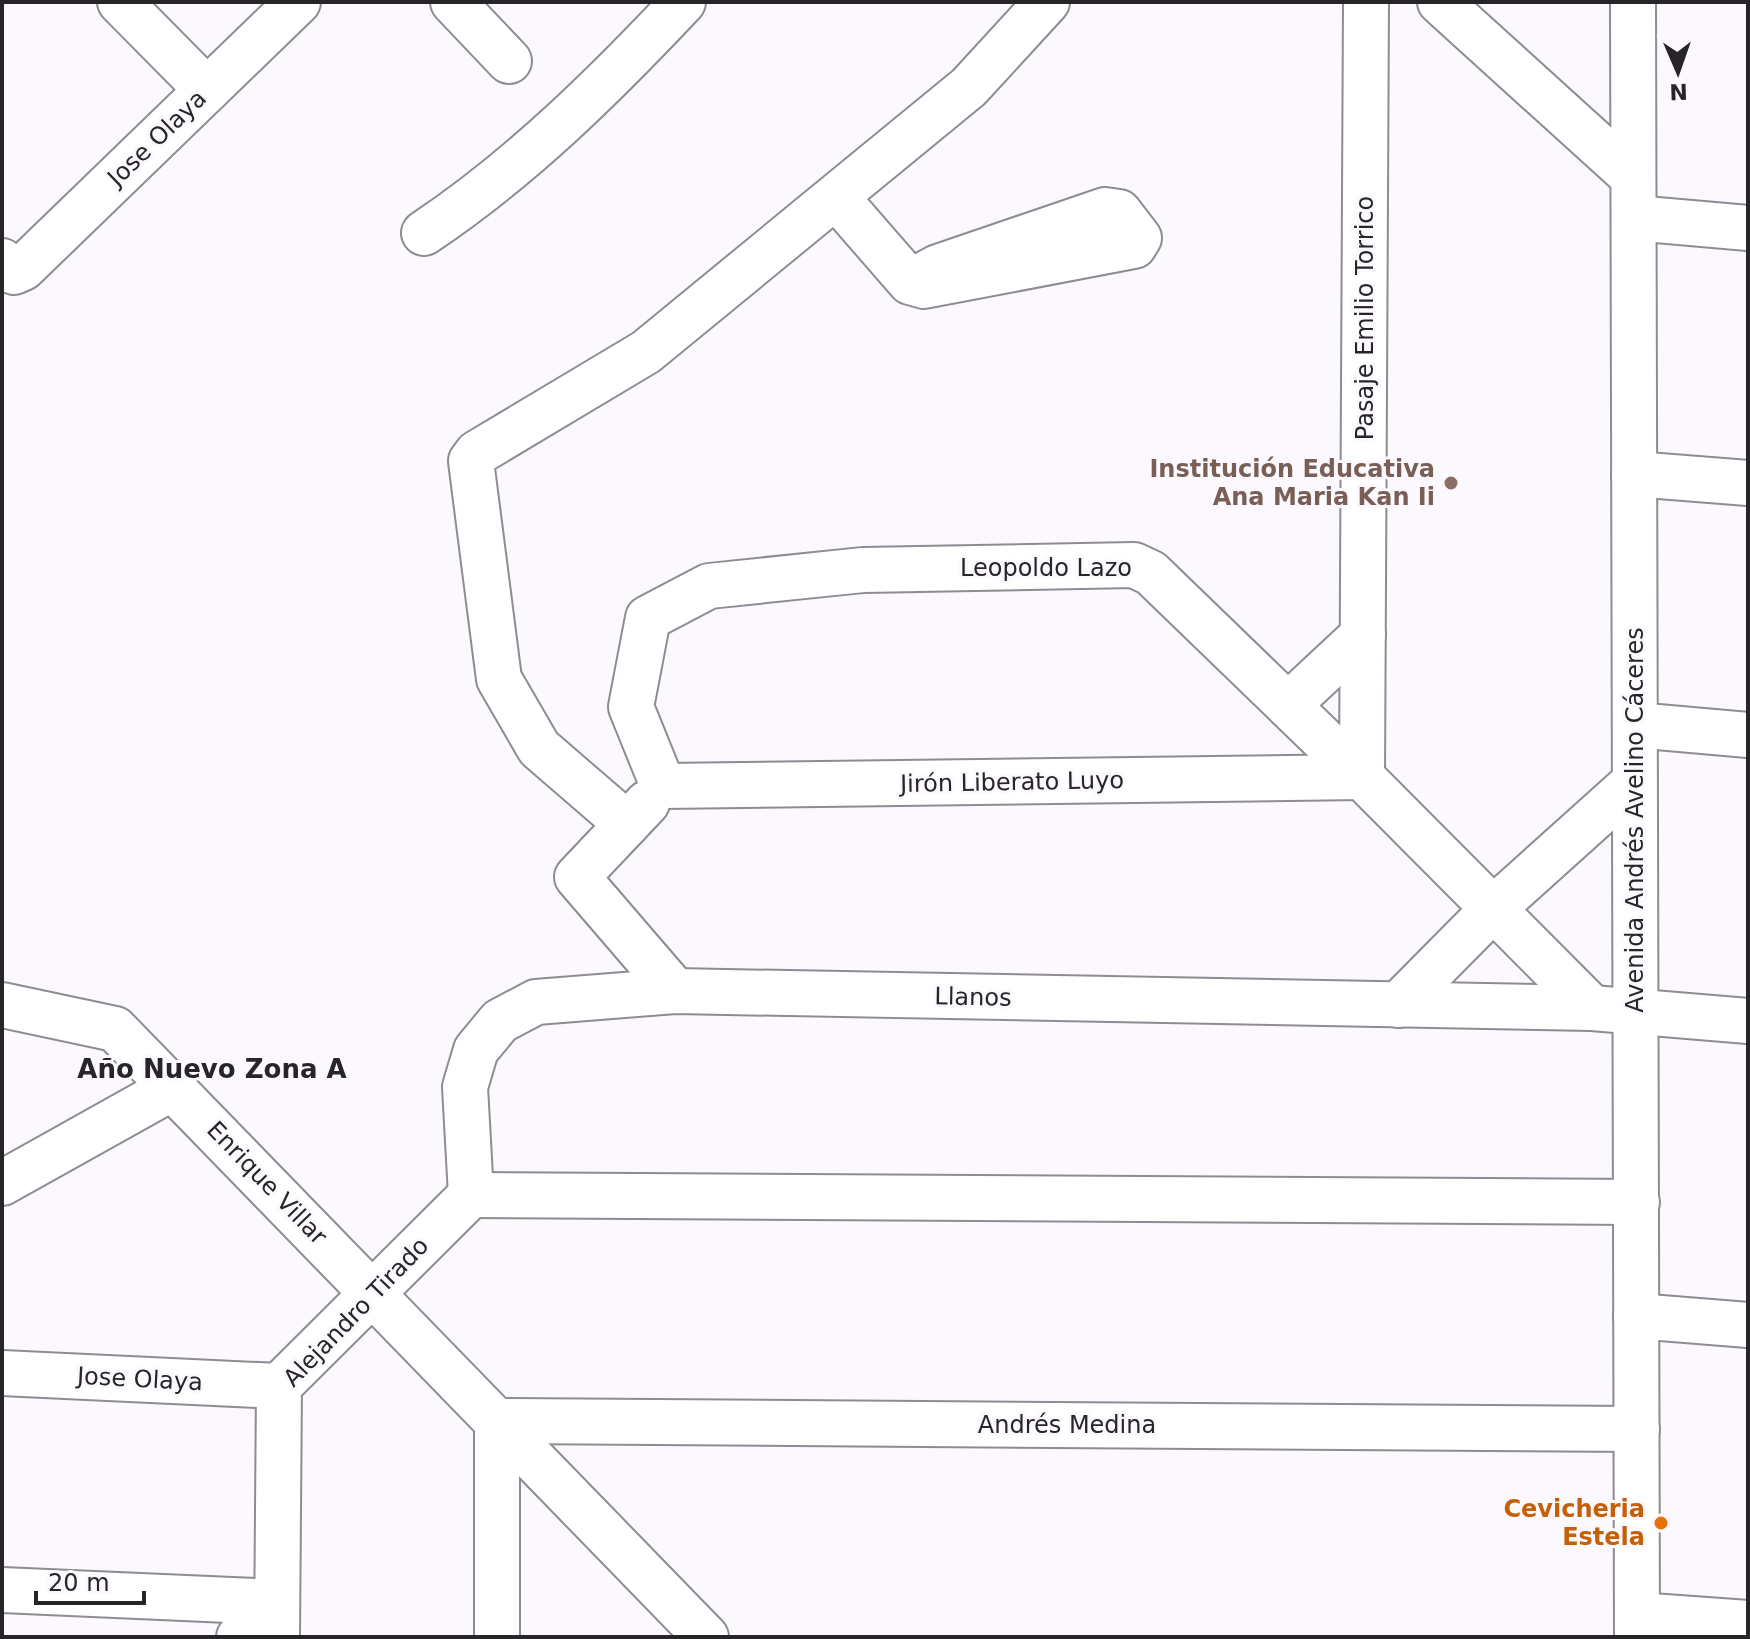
<svg xmlns="http://www.w3.org/2000/svg" width="1750" height="1639" viewBox="0 0 1750 1639" font-family="'DejaVu Sans',sans-serif">
<rect width="100%" height="100%" fill="#fbf8fe"/>
<g fill="none" stroke-linecap="round" stroke-linejoin="round">
<defs>
<g id="minor">
<polyline points="120,2 207,90"/>
<polyline points="453,2 509,61"/>
<polyline points="1440,2 1633,177"/>
<polyline points="1633,2 1637,1637"/>
<polyline points="836,197 910,282 924,286 1134,246 1139,238 1119,212 1105,210 938,267 910,282"/>
<polyline points="1634,218 1748,228"/>
<path d="M 424,233 C 520,169 604,86 683,2"/>
<polyline points="2,261 14,272 23,268 298,2"/>
<polyline points="1634,474 1748,483"/>
<polyline points="1288,705 1363,635"/>
<polyline points="1635,725 1748,735"/>
<polyline points="1362,777 1366,2"/>
<polyline points="663,786 631,707 648,618 709,586 863,570 1134,565 1151,573 1362,777 1592,1008"/>
<polyline points="663,786 1362,777"/>
<polyline points="647,803 577,877 675,991"/>
<polyline points="627,824 539,748 499,679 471,461 477,453 646,352 969,87 1047,2"/>
<polyline points="2,1005 115,1029 706,1637"/>
<polyline points="1398,1005 1494,908 1633,783"/>
<polyline points="2,1183 174,1087"/>
<polyline points="471,1195 465,1087 476,1050 500,1021 536,1002 675,991 1592,1008 1748,1021"/>
<polyline points="471,1195 1637,1202"/>
<polyline points="1636,1316 1748,1325"/>
<polyline points="2,1373 279,1386"/>
<polyline points="2,1590 276,1602"/>
<polyline points="1637,1615 1748,1623"/>
<polyline points="239,1637 276,1602"/>
<polyline points="277,1637 279,1386 471,1195"/>
<polyline points="497,1637 497,1421 1637,1429"/>
</g>
</defs>
<!-- minor casing -->
<use href="#minor" stroke="#8f8b92" stroke-width="48"/>
<!-- minor -->
<use href="#minor" stroke="#fff" stroke-width="44"/>
</g>
<!-- markers -->
<circle fill="#8d6e63" stroke="#fbf8fe" stroke-width="3" cx="1451" cy="483" r="8"/>
<circle fill="#e8710a" stroke="#fbf8fe" stroke-width="3" cx="1661" cy="1523" r="8"/>
<g text-anchor="middle" dominant-baseline="central" stroke-width="6" stroke-linejoin="round" paint-order="stroke">
<!-- street labels -->
<g font-size="24" fill="#272528" stroke="#fbf8fe">
<text transform="translate(157 138) rotate(-44)">Jose Olaya</text>
<text transform="translate(1365 318) rotate(-90)">Pasaje Emilio Torrico</text>
<text x="1046" y="568">Leopoldo Lazo</text>
<text transform="translate(1012 782) rotate(-1)">Jirón Liberato Luyo</text>
<text transform="translate(1635 820) rotate(-90)">Avenida Andrés Avelino Cáceres</text>
<text transform="translate(973 997) rotate(1)">Llanos</text>
<text transform="translate(267 1183) rotate(46)">Enrique Villar</text>
<text transform="translate(356 1312) rotate(-46)">Alejandro Tirado</text>
<text transform="translate(140 1379) rotate(3)">Jose Olaya</text>
<text x="1067" y="1425">Andrés Medina</text>
</g>
<!-- education labels -->
<g font-size="24" font-weight="bold" fill="#785e54" stroke="#fbf8fe" text-anchor="end">
<text x="1435" y="469">Institución Educativa<tspan x="1435" dy="28">Ana Maria Kan Ii</tspan></text>
</g>
<!-- food labels -->
<g font-size="24" font-weight="bold" fill="#c56008" stroke="#fbf8fe" text-anchor="end">
<text x="1645" y="1509">Cevicheria<tspan x="1645" dy="28">Estela</tspan></text>
</g>
<!-- neighbourhood labels -->
<g font-size="26" font-weight="bold" fill="#272528" stroke="#fbf8fe">
<text x="212" y="1069">Año Nuevo Zona A</text>
</g>
</g>
<!-- border -->
<rect width="1750" height="1639" fill="none" stroke="#272528" stroke-width="8"/>
<!-- north arrow -->
<g transform="translate(1678 72) rotate(178)" stroke="#fbf8fe" stroke-width="6" paint-order="stroke">
<path d="M0-6L14 30L0 20L-14 30Z" fill="#272528"/>
<text y="-12" font-size="22" font-weight="bold" text-anchor="middle" fill="#272528">N</text>
</g>
<!-- scale -->
<path d="M36 1591v12h108v-12" fill="none" stroke="#272528" stroke-width="4"/>
<text x="48" y="1591" font-size="24" fill="#272528" stroke="#fbf8fe" stroke-width="6" paint-order="stroke">20 m</text>
</svg>
